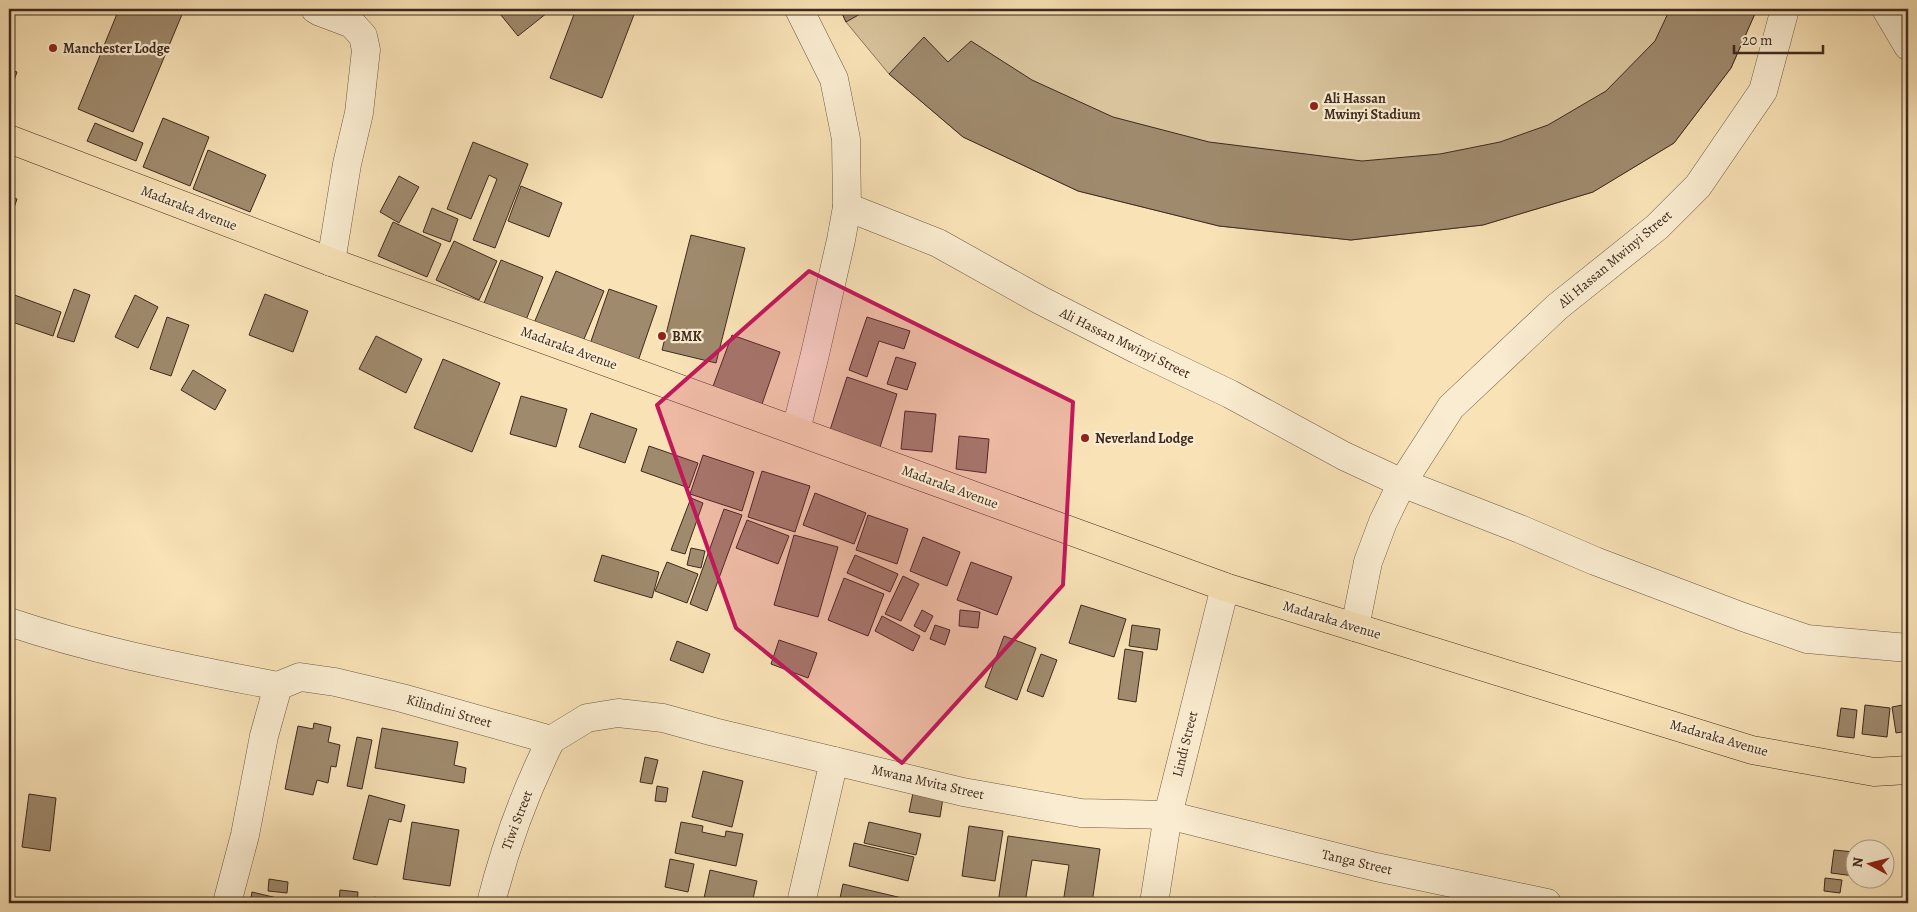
<svg xmlns="http://www.w3.org/2000/svg" width="1917" height="912" viewBox="0 0 1917 912" font-family="Alegreya,serif">
<rect width="100%" height="100%" fill="#f8e2b6"/>
<filter id="stains"><feTurbulence type="fractalNoise" baseFrequency=".004" numOctaves="4"/><feColorMatrix values="0 0 0 0 .2 0 0 0 0 .09 0 0 0 0 .02 0 0 0 .5 -.17"/></filter>
<radialGradient id="worn" r=".72"><stop offset=".6" stop-color="#630" stop-opacity="0"/><stop offset="1" stop-color="#630" stop-opacity=".3"/></radialGradient>
<!-- park -->
<polygon fill="#d8c39c" stroke="#8b765d" points="840,9 1757,9 1731,68 1674,143 1593,192 1483,225 1351,240 1219,226 1078,191 963,137 889,74 846,22"/>
<!-- building -->
<g fill="#9f8a6d" stroke="#3e2a1e">
<polygon points="119,9 175,9 183,12 133,132 78,109"/>
<polygon points="496,9 552,9 518,36"/>
<polygon points="576,9 627,9 635,12 602,98 550,78"/>
<polygon points="840,9 869,9 846,22"/>
<polygon points="1670,9 1757,9 1731,68 1674,143 1593,192 1483,225 1351,240 1219,226 1078,191 963,137 889,74 924,37 948,62 971,41 1032,80 1113,117 1209,142 1362,161 1440,154 1500,142 1548,125 1606,91 1655,41"/>
<polygon points="9,69 17,72 9,94"/>
<polygon points="163,118 209,137 190,186 143,167"/>
<polygon points="95,123 143,143 136,161 87,141"/>
<polygon points="473,142 528,164 495,248 473,240 497,179 489,175 471,219 447,209"/>
<polygon points="208,150 266,175 250,212 193,189"/>
<polygon points="399,176 419,187 399,223 380,212"/>
<polygon points="521,186 562,203 549,237 508,221"/>
<polygon points="9,196 17,199 9,222"/>
<polygon points="432,208 458,219 450,242 423,232"/>
<polygon points="393,222 441,244 427,277 378,256"/>
<polygon points="691,235 745,248 716,363 662,350"/>
<polygon points="454,241 497,261 479,300 436,280"/>
<polygon points="501,260 543,277 526,320 484,303"/>
<polygon points="556,271 604,291 582,344 534,323"/>
<polygon points="74,289 90,295 74,342 57,337"/>
<polygon points="609,289 657,306 637,364 589,347"/>
<polygon points="9,293 61,312 53,336 9,321"/>
<polygon points="265,294 308,311 293,352 249,335"/>
<polygon points="135,295 158,307 138,348 115,337"/>
<polygon points="167,317 189,325 171,376 150,369"/>
<polygon points="867,317 910,331 904,349 879,341 867,377 849,370"/>
<polygon points="732,335 780,352 761,407 712,389"/>
<polygon points="376,336 422,359 406,393 359,369"/>
<polygon points="896,357 916,363 907,390 887,384"/>
<polygon points="443,359 500,383 472,452 414,428"/>
<polygon points="193,370 226,390 215,410 181,390"/>
<polygon points="847,377 897,394 880,447 830,430"/>
<polygon points="521,396 567,409 556,447 510,434"/>
<polygon points="905,411 936,414 932,452 901,449"/>
<polygon points="591,413 637,429 625,463 579,447"/>
<polygon points="959,436 989,439 986,473 956,469"/>
<polygon points="649,446 698,463 689,488 641,471"/>
<polygon points="703,455 754,472 742,511 690,494"/>
<polygon points="762,471 810,486 795,532 748,517"/>
<polygon points="815,493 866,513 854,544 803,525"/>
<polygon points="691,498 703,503 685,554 671,550"/>
<polygon points="724,509 742,515 707,611 690,604"/>
<polygon points="868,515 908,529 897,564 856,550"/>
<polygon points="747,520 789,536 778,564 736,548"/>
<polygon points="794,535 838,547 818,617 774,605"/>
<polygon points="923,537 960,552 947,586 910,571"/>
<polygon points="691,548 705,551 701,568 687,565"/>
<polygon points="602,555 659,572 652,598 594,581"/>
<polygon points="855,555 898,574 890,592 847,573"/>
<polygon points="667,562 698,574 687,603 655,591"/>
<polygon points="971,562 1012,577 997,615 957,600"/>
<polygon points="903,576 919,584 901,621 885,614"/>
<polygon points="844,578 884,594 868,636 828,620"/>
<polygon points="1081,605 1126,619 1114,657 1069,643"/>
<polygon points="922,610 933,616 925,632 914,626"/>
<polygon points="960,610 980,612 978,628 959,626"/>
<polygon points="882,616 920,636 913,651 875,631"/>
<polygon points="935,625 950,630 945,645 930,639"/>
<polygon points="1132,625 1160,629 1157,650 1129,646"/>
<polygon points="1004,636 1036,648 1017,700 985,687"/>
<polygon points="779,640 817,653 808,678 771,664"/>
<polygon points="677,641 710,654 703,673 670,660"/>
<polygon points="1125,649 1143,652 1136,702 1118,699"/>
<polygon points="1041,654 1057,660 1043,697 1027,691"/>
<polygon points="1908,704 1908,731 1896,733 1892,707"/>
<polygon points="1865,705 1890,708 1887,737 1862,734"/>
<polygon points="1841,708 1857,710 1854,738 1837,736"/>
<polygon points="314,723 331,727 328,742 340,745 336,767 331,766 328,783 317,780 313,795 285,789 298,726 313,729"/>
<polygon points="382,728 458,742 454,765 466,768 464,783 375,768"/>
<polygon points="357,737 372,740 362,789 347,786"/>
<polygon points="645,757 658,760 652,784 640,782"/>
<polygon points="703,771 743,781 732,827 692,817"/>
<polygon points="657,786 668,788 666,802 655,801"/>
<polygon points="913,793 943,798 940,817 909,812"/>
<polygon points="29,794 56,798 50,851 22,847"/>
<polygon points="369,795 405,805 401,822 389,819 377,865 353,859"/>
<polygon points="412,822 459,830 450,886 403,879"/>
<polygon points="681,822 703,826 702,832 725,837 726,831 743,834 736,866 675,853"/>
<polygon points="869,822 921,834 916,855 864,843"/>
<polygon points="969,826 1003,831 995,881 962,876"/>
<polygon points="1008,836 1100,849 1092,903 1063,903 1069,865 1032,860 1025,903 998,903"/>
<polygon points="854,843 914,857 908,881 849,866"/>
<polygon points="1834,850 1854,852 1854,876 1831,873"/>
<polygon points="670,859 694,864 688,892 665,887"/>
<polygon points="710,870 757,881 752,903 703,903"/>
<polygon points="1825,878 1842,880 1840,893 1824,891"/>
<polygon points="269,879 288,882 287,893 268,891"/>
<polygon points="843,884 923,903 839,903"/>
<polygon points="340,890 358,892 357,903 339,903"/>
<polygon points="252,892 298,903 250,903"/>
<polygon points="374,897 396,903 373,903"/>
<polygon points="661,900 687,903 661,903"/>
</g>
<g fill="none" stroke-linecap="round" stroke-linejoin="round">
<defs>
<g id="minor">
<polyline points="315,9 320,12 352,24 363,36 366,50 359,113 347,164 331,262"/>
<polyline points="1886,9 1908,46"/>
<polyline points="847,207 938,243 1040,300 1138,350 1230,394 1344,456 1402,483 1520,529 1595,561 1743,617 1807,639 1908,648"/>
<polyline points="796,430 815,354 841,240 847,207 846,139 834,79 799,9"/>
<path d="M 9,622 C 98,652 186,668 278,686"/>
<polyline points="1355,627 1368,562 1383,522 1402,483 1451,407 1557,307 1657,227 1698,186 1763,91 1785,9"/>
<polyline points="227,903 245,835 264,736 278,686 300,677 335,682 402,698 551,740 587,718 618,713 663,718 714,732 963,792 1081,813 1168,815 1376,867 1547,903"/>
<path d="M 491,903 C 505,847 525,792 551,740"/>
<polyline points="801,903 834,761"/>
<polyline points="1154,903 1168,815 1225,587"/>
</g>
<polyline id="major" points="9,139 331,262 1225,587 1752,750 1874,772 1908,770"/>
</defs>
<!-- minor casing -->
<use href="#minor" stroke="#6c5844" stroke-width="29"/>
<!-- major casing -->
<use href="#major" stroke="#3e2a1e" stroke-width="29"/>
<!-- minor -->
<use href="#minor" stroke="#faecd0" stroke-width="28"/>
<!-- major -->
<use href="#major" stroke="#f8e2b6" stroke-width="28"/>
</g>
<!-- marked area -->
<path fill="#c2185b" fill-opacity="0.2" stroke="#c2185b" stroke-width="4" stroke-linejoin="round" d="M 809,271 L 1073,402 L 1063,585 L 902,763 L 736,628 L 657,405 Z"/>
<!-- markers -->
<g fill="#8f2418" stroke="#faecd0" stroke-width="2">
<circle cx="53" cy="48" r="5"/>
<circle cx="1314" cy="106" r="5"/>
<circle cx="662" cy="336" r="5"/>
<circle cx="1085" cy="438" r="5"/>
</g>
<g text-anchor="middle" dominant-baseline="central" stroke-width="4.5" stroke-linejoin="round" paint-order="stroke">
<!-- poi labels -->
<g font-size="14" font-weight="bold" fill="#3e2a1e" stroke="#faecd0" text-anchor="start">
<text x="63" y="48">Manchester Lodge</text>
<text x="1324" y="98">Ali Hassan<tspan x="1324" dy="16">Mwinyi Stadium</tspan></text>
<text x="672" y="336">BMK</text>
<text x="1095" y="438">Neverland Lodge</text>
</g>
<!-- street labels -->
<g font-size="14" fill="#3e2a1e" stroke="#faecd0">
<text transform="translate(189 208) rotate(21)">Madaraka Avenue</text>
<text transform="translate(1615 259) rotate(-40)">Ali Hassan Mwinyi Street</text>
<text transform="translate(1125 343) rotate(26)">Ali Hassan Mwinyi Street</text>
<text transform="translate(569 348) rotate(20)">Madaraka Avenue</text>
<text transform="translate(950 487) rotate(20)">Madaraka Avenue</text>
<text transform="translate(1332 620) rotate(17)">Madaraka Avenue</text>
<text transform="translate(449 711) rotate(16)">Kilindini Street</text>
<text transform="translate(1719 738) rotate(16)">Madaraka Avenue</text>
<text transform="translate(1185 744) rotate(-76)">Lindi Street</text>
<text transform="translate(928 782) rotate(13)">Mwana Mvita Street</text>
<text transform="translate(517 820) rotate(-69)">Tiwi Street</text>
<text transform="translate(1357 862) rotate(13)">Tanga Street</text>
</g>
</g>
<!-- margin -->
<rect width="1917" height="912" fill="none" stroke="#f8e2b6" stroke-width="30"/>
<rect x="10" y="10" width="1897" height="892" fill="none" stroke="#3e2a1e" stroke-width="2.5"/>
<rect x="15" y="15" width="1887" height="882" fill="none" stroke="#3e2a1e"/>
<!-- north arrow -->
<g transform="translate(1870 864) rotate(277)"><circle r="24" fill="#faecd0" stroke="#af9e89"/>
<path d="M0-4L9 19L0 12L-9 19Z" fill="#8f2418"/>
<text y="-8" font-size="14" font-weight="bold" text-anchor="middle" fill="#3e2a1e">N</text>
</g>
<!-- scale -->
<path d="M1734 45v8h89v-8" fill="none" stroke="#3e2a1e" stroke-width="2.5"/>
<text x="1742" y="45" font-size="15" fill="#3e2a1e" stroke="#faecd0" stroke-width="4" paint-order="stroke">20 m</text>
<rect width="100%" height="100%" filter="url(#stains)"/>
<rect width="100%" height="100%" fill="url(#worn)"/>
</svg>
